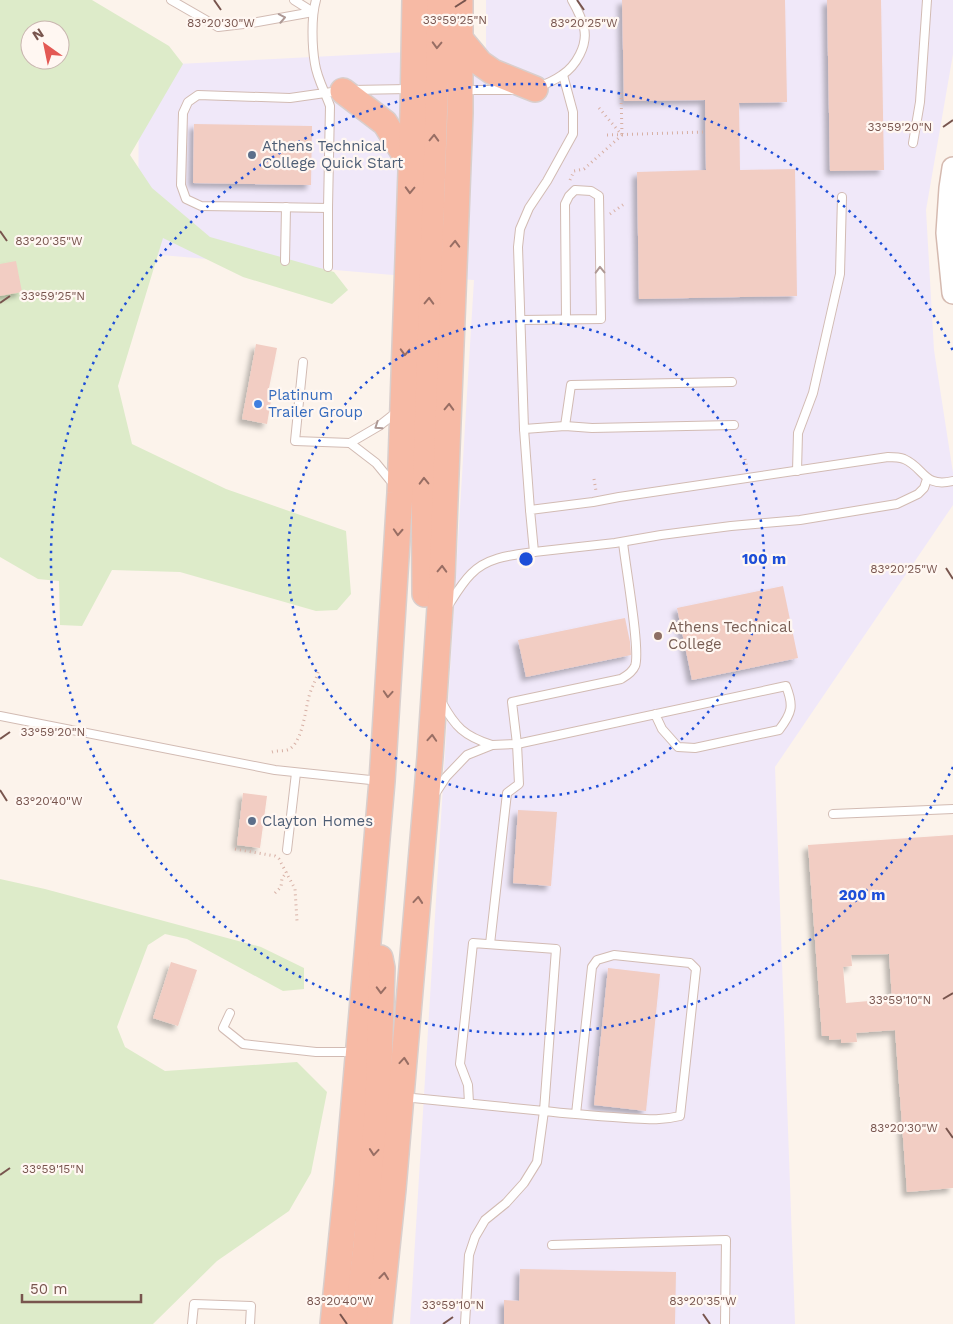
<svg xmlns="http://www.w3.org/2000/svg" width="953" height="1324" viewBox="0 0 953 1324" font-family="'Work Sans',sans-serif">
<defs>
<filter id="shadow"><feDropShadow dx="-4.5" dy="4.5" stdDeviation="2.5" flood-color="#0004"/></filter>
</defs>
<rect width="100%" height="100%" fill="#fcf3eb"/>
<!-- education -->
<polygon fill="#f0e8f9" points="486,0 953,0 953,54 926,210 934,350 953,473 953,505 775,767 795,1324 410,1324 474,280 393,275 138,253 139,66 486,48"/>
<!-- green -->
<g fill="#ddebc9" fill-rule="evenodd">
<path d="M 0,0 L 92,0 L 169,46 L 183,64 L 130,155 L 152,188 L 210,237 L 334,272 L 348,290 L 332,304 L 243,277 L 163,238 L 118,386 L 132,444 L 226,489 L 346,531 L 351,594 L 337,610 L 316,611 L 180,572 L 112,570 L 82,626 L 60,625 L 59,581 L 38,579 L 0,557 ZM 30,30 L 60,30 L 60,60 L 30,60 Z"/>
<polygon points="0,879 45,889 261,947 304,968 304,989 283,991 187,939 165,934 148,945 117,1027 125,1047 165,1071 297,1062 327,1092 311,1173 289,1211 217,1261 153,1324 0,1324"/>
</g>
<!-- building -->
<g fill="#f2cdc3" fill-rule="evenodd" filter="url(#shadow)">
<polygon points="622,0 785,0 787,102 739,103 740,170 795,169 797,296 639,299 637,172 706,170 705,100 624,101"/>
<polygon points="827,0 881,0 884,170 830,171"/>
<polygon points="194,124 312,126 311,185 193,183"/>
<polygon points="16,261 22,292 0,296 0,264"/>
<polygon points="256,344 277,348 269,388 273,389 267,424 242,419"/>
<polygon points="783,586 798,658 692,680 677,608"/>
<polygon points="625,618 630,642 631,655 526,677 518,640"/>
<polygon points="243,793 267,796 260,848 237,845"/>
<polygon points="518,810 557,812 551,886 513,883"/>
<path d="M 953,835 L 953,1188 L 907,1192 L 895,1030 L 856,1033 L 857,1042 L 841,1043 L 841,1039 L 829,1040 L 829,1036 L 822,1036 L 808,845 ZM 889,954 L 892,999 L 846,1003 L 843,967 L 852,966 L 851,955 Z"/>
<polygon points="171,962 197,970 178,1026 153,1018"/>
<polygon points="608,968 660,974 646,1111 594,1105"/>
<polygon points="520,1269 676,1272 675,1324 504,1324 504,1300 519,1301"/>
</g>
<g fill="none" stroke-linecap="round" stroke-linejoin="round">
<defs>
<g id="service">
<polyline points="171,0 218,27 252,23 313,12"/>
<polyline points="294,0 313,12"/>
<path d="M 316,0 C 311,17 312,47 315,64 C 317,78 325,92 330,106 L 328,208 L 201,206 L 186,199 L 181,185 L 183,113 L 188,102 L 198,95 L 290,98 L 339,91"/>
<path d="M 538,87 C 546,84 555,80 562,75 C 576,66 588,45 584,28 C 582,18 577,9 572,0"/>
<polyline points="351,90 409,89"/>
<polyline points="463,90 514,90"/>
<polyline points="913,143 920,102 927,0"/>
<polyline points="285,261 286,207"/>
<polyline points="328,267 328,208"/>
<polyline points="521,320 601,319 599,196 591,191 575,190 569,196 565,204 566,318"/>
<polyline points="303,362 295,441 350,443 379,426 398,411"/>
<polyline points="565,426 571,385 732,382"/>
<polyline points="524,429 565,426 592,428 734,425"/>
<polyline points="350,443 376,463 394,485"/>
<polyline points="797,471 798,433 813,393 840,274 842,197"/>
<polyline points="530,510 524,429 518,247 520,229 529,208 547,181 573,134 573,112 563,75"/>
<polyline points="534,552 615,543 661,535 731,526 800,520 897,504 918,494 924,488 927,479"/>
<path d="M 448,606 C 455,595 462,583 471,574 C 487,557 512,555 534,552 L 530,510 L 593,502 L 619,497 L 888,457 C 893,457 899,457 904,459 C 925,468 923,488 953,481"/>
<path d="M 441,701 C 455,727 464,736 492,745"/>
<polyline points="0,716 275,770 380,781"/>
<path d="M 435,794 L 446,777 L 467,755 L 492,745 L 517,744 L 786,686 C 794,706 792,713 779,730 L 695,748 L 678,747 L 662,729 L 655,714"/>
<polyline points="833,814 953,809"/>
<polyline points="287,850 296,773"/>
<path d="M 490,944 L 507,793 L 519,784 L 517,744 L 512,702 L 621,679 C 626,676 632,673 635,666 C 641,651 625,564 623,542"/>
<polyline points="230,1013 223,1028 243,1044 316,1052 354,1052"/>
<polyline points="403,1097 544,1111 556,949 473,943 460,1064 468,1085 469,1103"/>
<polyline points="552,1245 726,1240 725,1324"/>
<polyline points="192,1324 194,1304 251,1306 250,1324"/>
<path d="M 465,1324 L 469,1255 L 475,1237 L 485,1220 L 506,1203 L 524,1183 L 537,1162 L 544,1111 C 571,1114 598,1116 626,1118 C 645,1119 660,1121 680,1116 L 696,969 L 690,963 L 614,955 L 597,960 L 592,967 L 576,1114"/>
</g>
<polyline id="secondary" points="953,168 950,188 947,233 953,293"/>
<g id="trunk">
<polyline points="461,40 480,63 493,72 535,89"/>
<polyline points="343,91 385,123 411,165"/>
<polyline points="425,594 424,447 438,0"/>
<polyline points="333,1324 347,1185 382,781 400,493 413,112 415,0"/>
<polyline points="357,1324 366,1245 378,1103 382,968 380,958"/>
<polyline points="379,1324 393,1189 430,757 442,577 460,113 460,0"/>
</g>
</defs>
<!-- service casing -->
<use href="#service" stroke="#d2bbb3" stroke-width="10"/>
<!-- secondary casing -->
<use href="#secondary" stroke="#d5bab0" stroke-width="24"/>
<!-- trunk casing -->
<use href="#trunk" stroke="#d9cfcd" stroke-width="28"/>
<!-- path -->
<g stroke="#d7b0a5" stroke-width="3" stroke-dasharray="1 4" stroke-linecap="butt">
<polyline points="621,93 622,135"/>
<polyline points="599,108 621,134"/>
<polyline points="607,135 705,132"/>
<polyline points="570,180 574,171 584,169 622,135"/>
<polyline points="610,214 624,204"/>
<polyline points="745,459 747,468"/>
<polyline points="594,479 596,491"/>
<path d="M 272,752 C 278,750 286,752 291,748 C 304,737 305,708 310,693 C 313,685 316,680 318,672"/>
<polyline points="235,849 275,856 279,859 295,889 297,921"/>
<polyline points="275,893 281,887 282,878 287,872"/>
</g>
<!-- service -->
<use href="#service" stroke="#fff" stroke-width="8"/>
<!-- secondary -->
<use href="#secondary" stroke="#fff" stroke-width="21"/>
<!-- trunk -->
<use href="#trunk" stroke="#f7baa5" stroke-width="25"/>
</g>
<!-- one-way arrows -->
<defs><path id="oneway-chevron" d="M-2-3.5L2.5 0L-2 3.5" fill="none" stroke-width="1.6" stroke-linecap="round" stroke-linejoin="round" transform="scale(1.25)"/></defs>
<g stroke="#ae9995">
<use href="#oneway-chevron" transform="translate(282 18) rotate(-11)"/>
<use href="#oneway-chevron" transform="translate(600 270) rotate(-91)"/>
<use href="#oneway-chevron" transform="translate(378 426) rotate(146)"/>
</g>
<g stroke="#986e64">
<use href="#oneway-chevron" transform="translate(437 45) rotate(92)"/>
<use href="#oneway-chevron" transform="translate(434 138) rotate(-88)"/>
<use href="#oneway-chevron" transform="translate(410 190) rotate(92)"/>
<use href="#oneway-chevron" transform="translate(455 244) rotate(-88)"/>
<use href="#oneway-chevron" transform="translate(429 301) rotate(-88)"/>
<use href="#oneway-chevron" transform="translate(405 352) rotate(92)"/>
<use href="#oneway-chevron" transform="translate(449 407) rotate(-88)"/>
<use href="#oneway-chevron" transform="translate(424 481) rotate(-91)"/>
<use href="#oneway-chevron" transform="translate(398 532) rotate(93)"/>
<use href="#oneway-chevron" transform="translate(442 569) rotate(-88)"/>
<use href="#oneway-chevron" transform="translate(388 694) rotate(94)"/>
<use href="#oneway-chevron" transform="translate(432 738) rotate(-86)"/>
<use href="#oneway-chevron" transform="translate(418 900) rotate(-85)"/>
<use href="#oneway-chevron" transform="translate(381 990) rotate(92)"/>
<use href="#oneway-chevron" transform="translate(404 1061) rotate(-85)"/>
<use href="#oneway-chevron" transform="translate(374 1152) rotate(95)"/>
<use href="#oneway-chevron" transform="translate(384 1276) rotate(-84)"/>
</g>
<!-- ticks -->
<path fill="none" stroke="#78554e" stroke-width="2" d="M 214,0 L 221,10M 577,0 L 584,10M 455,7 L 466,0M 943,127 L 953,120M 0,231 L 7,241M 0,303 L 10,296M 946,568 L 953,579M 0,739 L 10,732M 0,790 L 7,801M 943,999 L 953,993M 946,1128 L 953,1138M 0,1175 L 10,1168M 340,1314 L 347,1324M 703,1314 L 710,1324M 443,1324 L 453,1317"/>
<!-- distance rings -->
<g fill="none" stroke="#1d4ed8" stroke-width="2.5" stroke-dasharray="2.5 5">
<circle cx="526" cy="559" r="238"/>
<path d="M953 767A475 475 0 1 1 953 351"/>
</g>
<!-- markers -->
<g fill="#5c6f8a" stroke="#fff7f2" stroke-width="2">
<circle cx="252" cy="155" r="5"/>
<circle cx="252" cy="821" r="5"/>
</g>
<circle fill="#3f7fe0" stroke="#fff7f2" stroke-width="2" cx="258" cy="404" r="5"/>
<circle fill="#8d6e63" stroke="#fff7f2" stroke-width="2" cx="658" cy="636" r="5"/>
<g text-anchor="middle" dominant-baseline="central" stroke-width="4.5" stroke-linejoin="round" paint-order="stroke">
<!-- service labels -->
<g font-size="15" fill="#4e5e75" stroke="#fff7f2" text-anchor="start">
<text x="262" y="146">Athens Technical<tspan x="262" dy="17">College Quick Start</tspan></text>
<text x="262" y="821">Clayton Homes</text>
</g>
<!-- shop labels -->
<g font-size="15" fill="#366cbe" stroke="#fff7f2" text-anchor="start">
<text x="268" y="395">Platinum<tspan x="268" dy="17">Trailer Group</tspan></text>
</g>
<!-- education labels -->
<g font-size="15" fill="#785e54" stroke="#fff7f2" text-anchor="start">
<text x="668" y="627">Athens Technical<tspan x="668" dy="17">College</tspan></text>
</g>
</g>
<g font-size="12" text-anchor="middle" fill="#78554e" stroke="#fff7f2" stroke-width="4.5" stroke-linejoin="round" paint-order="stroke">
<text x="455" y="24">33°59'25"N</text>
<text x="221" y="27">83°20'30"W</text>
<text x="584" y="27">83°20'25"W</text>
<text x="900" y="131">33°59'20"N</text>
<text x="49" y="245">83°20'35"W</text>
<text x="53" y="300">33°59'25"N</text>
<text x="904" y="573">83°20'25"W</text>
<text x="53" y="736">33°59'20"N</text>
<text x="49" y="805">83°20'40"W</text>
<text x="900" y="1004">33°59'10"N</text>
<text x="904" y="1132">83°20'30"W</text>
<text x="53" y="1173">33°59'15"N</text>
<text x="340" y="1305">83°20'40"W</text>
<text x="703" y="1305">83°20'35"W</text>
<text x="453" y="1309">33°59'10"N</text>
</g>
<circle cx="526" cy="559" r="8" fill="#1d4ed8" stroke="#fff7f2" stroke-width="2.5"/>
<g font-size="15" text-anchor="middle" font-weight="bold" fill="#1d4ed8" stroke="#fff7f2" stroke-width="4.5" stroke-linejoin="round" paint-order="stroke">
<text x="764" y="564">100 m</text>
<text x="862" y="900">200 m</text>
</g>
<!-- north arrow -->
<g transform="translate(45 45) rotate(327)"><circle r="24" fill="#fff7f2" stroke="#c9b6b0"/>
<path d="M0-4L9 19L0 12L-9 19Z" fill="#e35954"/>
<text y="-8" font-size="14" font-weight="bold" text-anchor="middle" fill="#78554e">N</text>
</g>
<!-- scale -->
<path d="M22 1294v8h119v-8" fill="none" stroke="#78554e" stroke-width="2.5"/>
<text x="30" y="1294" font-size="15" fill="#78554e" stroke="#fff7f2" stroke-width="4" paint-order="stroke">50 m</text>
</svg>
